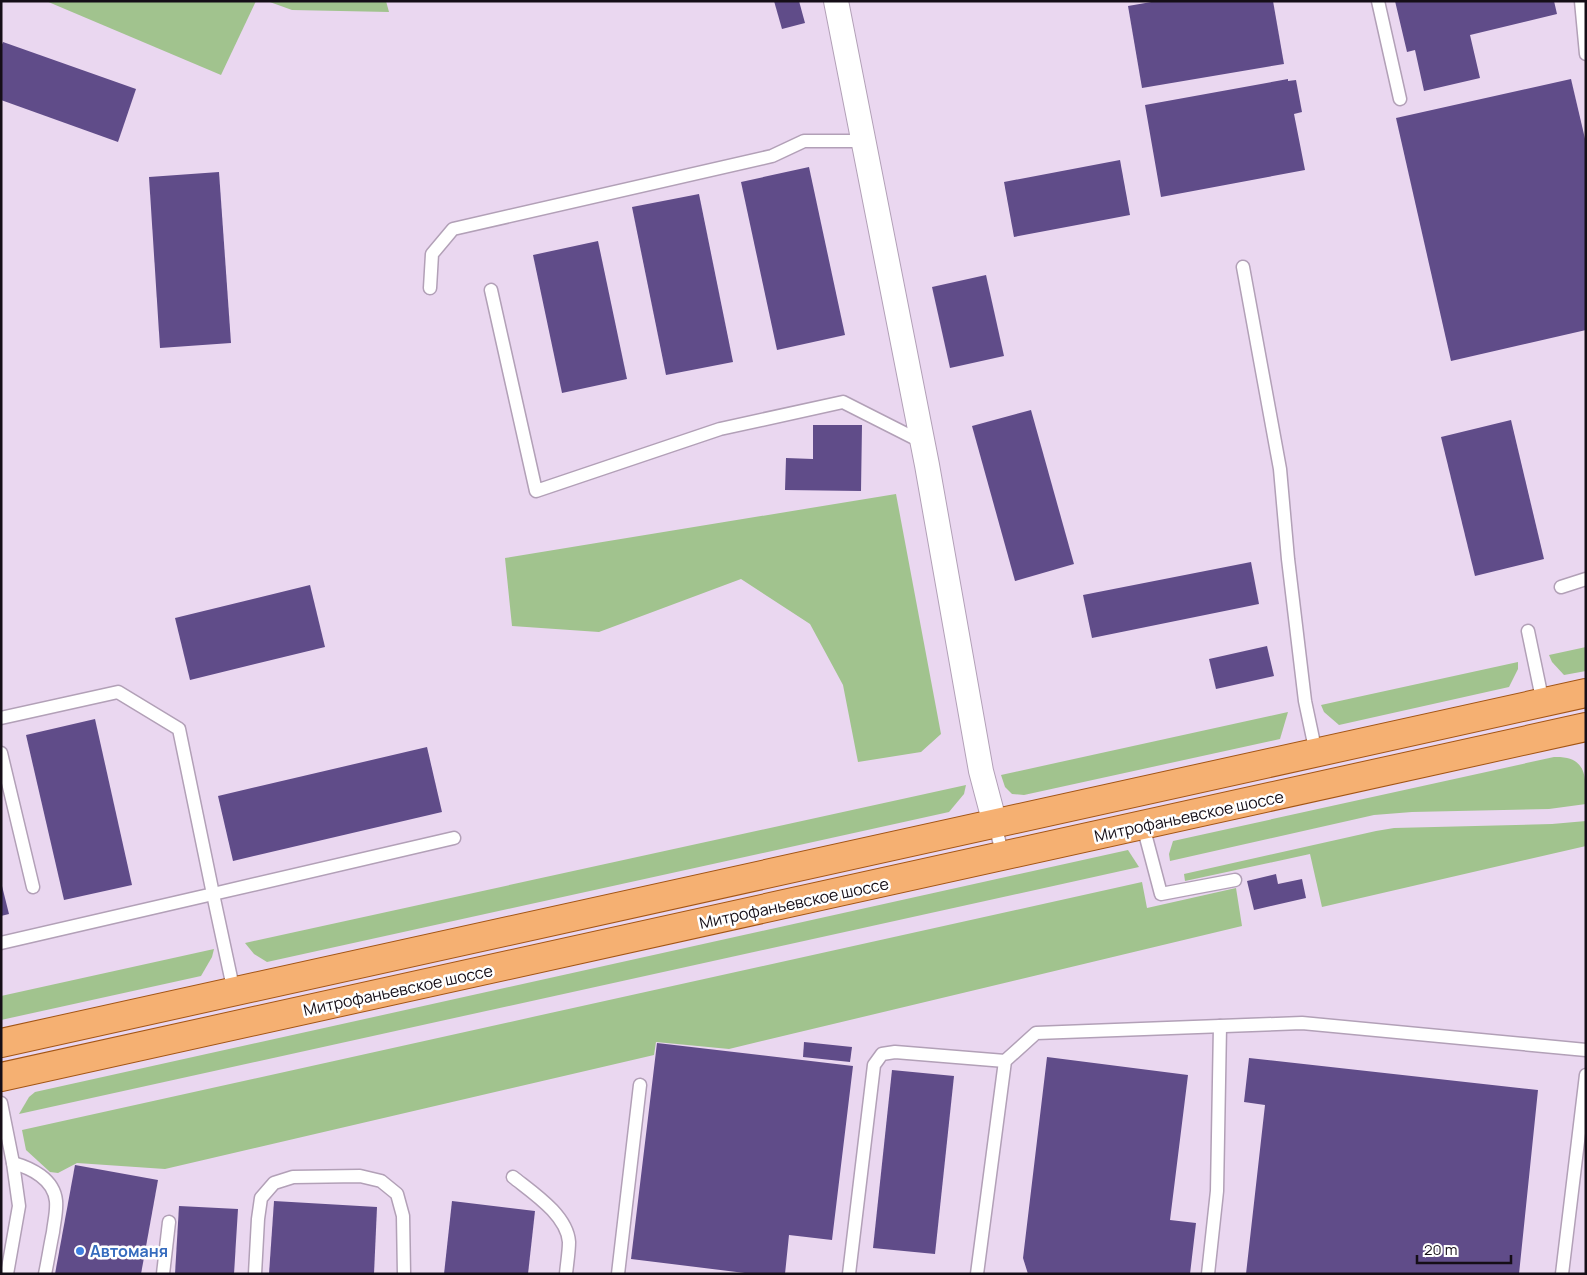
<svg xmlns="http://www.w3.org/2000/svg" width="1587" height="1275" viewBox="0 0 1587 1275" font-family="Manrope,sans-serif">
<rect width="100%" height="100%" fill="#ead7f0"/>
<!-- green -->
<g fill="#a1c38e">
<polygon points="46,1 256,1 221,75"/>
<polygon points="267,1 386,1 389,12 292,10"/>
<polygon points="896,494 941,734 921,752 858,762 843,685 810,624 741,579 599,632 512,626 505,558"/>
<polygon points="1586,647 1586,671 1564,675 1552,662 1549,655"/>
<polygon points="1518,662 1518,669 1509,687 1339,725 1324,712 1321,705"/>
<polygon points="1288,712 1280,739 1024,795 1012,794 1005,787 1001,775"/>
<path d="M 1554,757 C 1587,756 1586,776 1586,804 L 1549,809 L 1412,812 L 1374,815 L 1170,861 L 1169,854 L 1173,841 Z"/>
<polygon points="966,785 964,794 949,812 267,962 254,954 245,943"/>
<polygon points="1586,821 1586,846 1322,907 1310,854 1185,881 1184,874 1376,831 1394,828 1552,824"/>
<polygon points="1128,850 1139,867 19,1114 29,1097 35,1092"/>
<polygon points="1142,882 1147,908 1236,888 1242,926 729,1049 656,1042 654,1055 165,1169 77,1163 58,1173 50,1172 26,1150 22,1130"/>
<polygon points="214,949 212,957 201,976 1,1020 1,996"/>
</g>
<!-- building -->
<g fill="#604c89">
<polygon points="774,1 799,1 805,23 782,29"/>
<polygon points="1157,1 1273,1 1284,64 1142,88 1128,6"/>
<polygon points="1395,1 1554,1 1557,14 1470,35 1480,78 1424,91 1415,50 1407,52"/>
<polygon points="3,42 136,89 118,142 1,100 1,47"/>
<polygon points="1288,79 1288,81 1296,80 1302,112 1294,114 1305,170 1161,197 1145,105"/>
<polygon points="1571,79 1586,143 1586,330 1451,361 1396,118"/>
<polygon points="1120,160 1130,215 1014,237 1004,182"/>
<polygon points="809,167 845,335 777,350 741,182"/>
<polygon points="219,172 231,343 160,348 149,177"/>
<polygon points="699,194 733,362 666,375 632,207"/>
<polygon points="598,241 627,379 562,393 533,255"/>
<polygon points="986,275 1004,356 950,368 932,287"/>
<polygon points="1031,410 1074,564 1015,581 972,426"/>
<polygon points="1511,420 1544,559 1475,576 1441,437"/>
<polygon points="813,425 862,425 861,491 785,490 786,458 813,459"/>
<polygon points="1251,562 1259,604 1092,638 1083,595"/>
<polygon points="310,585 325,647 190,680 175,618"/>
<polygon points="1267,646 1274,676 1216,689 1209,659"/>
<polygon points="95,719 132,885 64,900 26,735"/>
<polygon points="427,747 442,812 233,861 218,796"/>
<polygon points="1276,874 1278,884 1302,879 1306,898 1254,910 1247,881"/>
<polygon points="1,882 9,914 1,916"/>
<polygon points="804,1042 852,1047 850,1062 803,1057"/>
<polygon points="657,1043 853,1066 832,1240 789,1235 785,1274 753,1274 631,1259"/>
<polygon points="1047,1057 1188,1075 1170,1220 1196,1223 1190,1274 1028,1274 1023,1258"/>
<polygon points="1249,1058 1538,1090 1519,1274 1246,1274 1265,1105 1244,1102"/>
<polygon points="892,1070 954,1076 935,1254 873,1248"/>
<polygon points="75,1165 158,1180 141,1274 55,1274"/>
<polygon points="274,1201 377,1207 374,1274 269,1274"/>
<polygon points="452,1201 535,1211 528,1274 444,1274"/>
<polygon points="179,1206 238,1209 234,1274 175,1274"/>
</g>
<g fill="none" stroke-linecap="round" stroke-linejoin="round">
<defs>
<g id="lane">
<polyline points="1378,1 1400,99"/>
<polyline points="1581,1 1586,54"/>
<polyline points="1243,267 1280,469 1288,559 1305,701 1316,753"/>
<polyline points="430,288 432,254 453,229 772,156 804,141 863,141"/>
<polyline points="491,290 536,491 720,429 843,402 922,442"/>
<polyline points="1561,587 1586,579"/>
<polyline points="1528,631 1543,703"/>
<polyline points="1,718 118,692 179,729 213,894 1,943"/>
<polyline points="1,753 33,887"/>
<polyline points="995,824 1003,857"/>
<polyline points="1143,826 1161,894 1235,880"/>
<polyline points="234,992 213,894 454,838"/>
<polyline points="1,1103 13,1163 19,1206 7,1274"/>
<path d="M 13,1163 C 31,1168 54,1179 56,1201 C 57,1212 54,1222 53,1232 C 50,1246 48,1260 45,1274"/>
<path d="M 513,1177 C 533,1193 567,1215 569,1242 C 569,1252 567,1263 566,1274"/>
<polyline points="163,1274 169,1222"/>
<polyline points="255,1274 258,1219 261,1198 274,1183 293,1177 360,1176 381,1181 397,1194 403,1216 404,1274"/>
<polyline points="618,1274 640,1085"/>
<polyline points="849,1274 874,1065 882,1054 895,1052 1005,1061"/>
<polyline points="977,1274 1005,1061 1036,1033 1302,1023 1586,1050"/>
<polyline points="1208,1274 1217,1191 1220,1026"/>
<polyline points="1562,1274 1586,1075"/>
</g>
<polyline id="street" points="836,1 927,465 981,771 995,824"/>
<g id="primary">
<polyline points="1,1043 1586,693"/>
<polyline points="1,1077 1586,727"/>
</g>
</defs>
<!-- lane casing -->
<use href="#lane" stroke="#b2a0b7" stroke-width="15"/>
<!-- street casing -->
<use href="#street" stroke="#b2a0b7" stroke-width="26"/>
<!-- primary casing -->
<use href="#primary" stroke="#a35515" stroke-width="30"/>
<!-- lane -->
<use href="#lane" stroke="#fff" stroke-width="12"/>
<!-- street -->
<use href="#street" stroke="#fff" stroke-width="24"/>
<!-- primary -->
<use href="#primary" stroke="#f5b072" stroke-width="28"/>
</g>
<!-- markers -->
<circle fill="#3f7fe0" stroke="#fff" stroke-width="2" cx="80" cy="1251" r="5"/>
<g text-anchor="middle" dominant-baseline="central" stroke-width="5" stroke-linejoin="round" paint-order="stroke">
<!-- street labels -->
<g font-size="16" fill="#150e17" stroke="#fff">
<text transform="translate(1189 816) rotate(-12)">Митрофаньевское шоссе</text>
<text transform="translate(794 903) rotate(-12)">Митрофаньевское шоссе</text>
<text transform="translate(398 990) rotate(-12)">Митрофаньевское шоссе</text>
</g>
<!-- shop labels -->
<g font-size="16" font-weight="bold" fill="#366cbe" stroke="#fff" text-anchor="start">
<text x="90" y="1251">Автоманя</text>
</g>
</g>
<!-- border -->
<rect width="1587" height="1275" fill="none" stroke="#150e17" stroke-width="5"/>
<!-- scale -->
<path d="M1417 1255v8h94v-8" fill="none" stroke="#150e17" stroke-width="2.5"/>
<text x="1424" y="1255" font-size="15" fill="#150e17" stroke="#ffffff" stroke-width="4" paint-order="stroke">20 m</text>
</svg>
